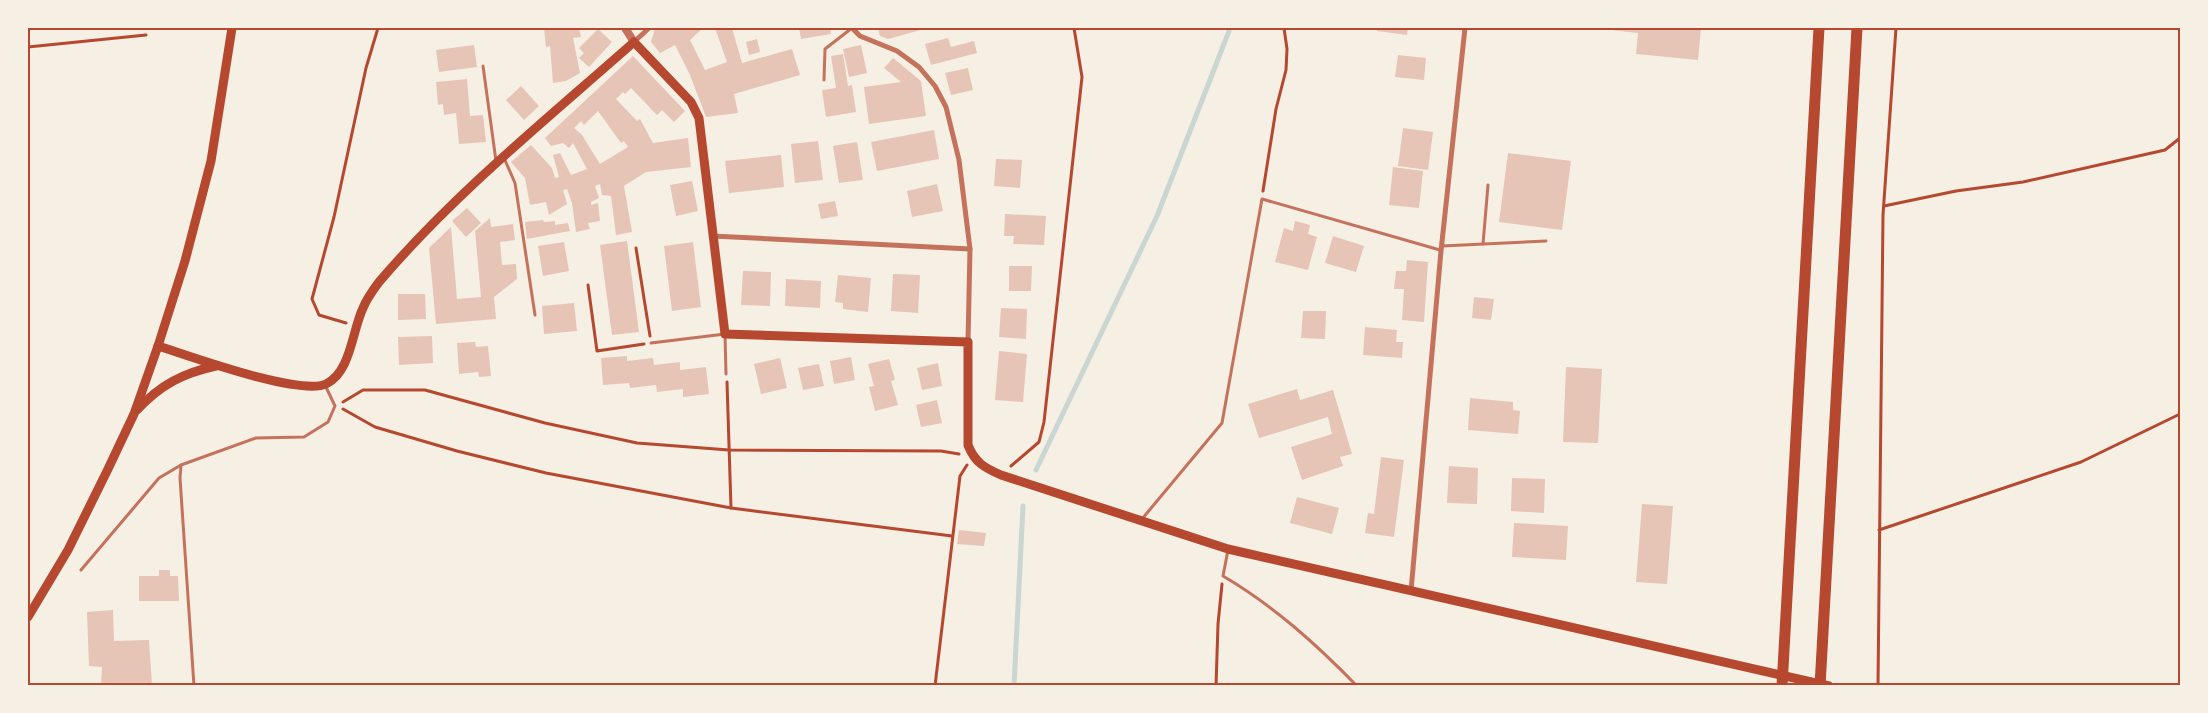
<svg xmlns="http://www.w3.org/2000/svg" width="2208" height="713" viewBox="0 0 2208 713" font-family="Roboto,sans-serif">
<rect width="100%" height="100%" fill="#f6efe4"/>
<g fill="none" stroke-linecap="round" stroke-linejoin="round">
<!-- stream -->
<g stroke="#c9d6d2" stroke-width="5">
<polyline points="1036,470 1157,216 1229,31 1229,28"/>
<polyline points="1014,686 1023,506"/>
</g>
</g>
<!-- building -->
<g fill="#e6c5b7" fill-rule="evenodd">
<polygon points="544,28 579,28 581,37 573,38 580,73 566,81 553,83 550,46 546,47"/>
<polygon points="655,28 703,28 690,40 705,70 727,62 715,28 732,28 742,63 792,49 800,75 734,94 738,113 706,117 690,75 675,45 660,53 651,42"/>
<polygon points="799,28 830,28 831,34 801,39"/>
<polygon points="878,28 928,28 888,39 880,36"/>
<polygon points="1377,28 1408,28 1407,35 1377,31"/>
<polygon points="1594,28 1701,28 1698,60 1636,54 1638,33"/>
<polygon points="598,29 612,42 589,67 579,58 584,53 579,48"/>
<polygon points="948,38 951,47 974,41 977,53 931,65 925,44"/>
<polygon points="757,39 760,52 749,55 746,42"/>
<polygon points="474,45 477,67 439,72 436,50"/>
<polygon points="861,45 867,73 849,77 843,49"/>
<polygon points="843,54 848,86 852,85 856,112 826,117 822,90 836,88 831,56"/>
<polygon points="1398,55 1426,58 1424,80 1395,77"/>
<path d="M 633,56 L 685,111 L 674,122 L 662,110 L 657,115 L 631,88 L 625,94 L 623,92 L 616,99 L 637,121 L 640,119 L 653,143 L 688,138 L 691,167 L 646,172 L 624,186 L 632,232 L 616,235 L 611,196 L 602,195 L 600,184 L 595,186 L 599,198 L 591,202 L 591,205 L 598,203 L 600,221 L 588,223 L 590,229 L 576,232 L 572,203 L 567,189 L 563,190 L 567,204 L 549,215 L 546,202 L 530,205 L 525,178 L 511,162 L 531,145 L 552,168 L 555,178 L 559,177 L 553,155 L 560,153 L 571,175 L 587,169 L 573,143 L 569,148 L 563,143 L 551,146 L 545,138 ZM 598,111 L 621,143 L 624,141 L 628,147 L 600,164 L 582,135 L 574,128 L 581,121 L 584,125 Z"/>
<polygon points="893,58 921,81 926,116 869,124 864,87 901,82 884,68"/>
<polygon points="968,68 973,90 951,95 945,73"/>
<polygon points="467,79 470,116 483,115 486,142 459,144 456,113 444,115 443,104 438,105 436,82"/>
<polygon points="521,86 539,106 524,120 506,100"/>
<polygon points="1403,128 1433,132 1428,170 1398,166"/>
<polygon points="934,130 939,159 877,171 871,142"/>
<polygon points="818,141 823,180 795,183 791,144"/>
<polygon points="857,142 863,180 839,183 833,146"/>
<polygon points="1508,153 1571,161 1562,230 1499,222"/>
<polygon points="781,155 784,187 729,193 725,161"/>
<polygon points="996,159 1022,160 1020,188 994,186"/>
<polygon points="1393,167 1423,171 1419,208 1389,205"/>
<polygon points="692,181 698,211 676,216 670,185"/>
<polygon points="937,184 943,211 912,217 907,191"/>
<polygon points="835,201 838,216 821,219 818,204"/>
<polygon points="467,208 481,223 466,237 452,221"/>
<polygon points="1005,214 1046,216 1044,245 1013,244 1014,236 1004,236"/>
<polygon points="490,218 491,227 513,224 515,240 500,242 502,265 516,264 517,279 494,297 496,319 436,324 429,248 451,227 457,299 481,297 475,231"/>
<polygon points="543,220 544,222 555,221 555,225 568,223 570,231 527,239 525,222"/>
<polygon points="1295,221 1310,225 1308,234 1317,237 1308,270 1275,262 1284,228 1293,231"/>
<polygon points="1333,236 1364,246 1356,272 1325,263"/>
<polygon points="627,241 639,332 612,335 600,245"/>
<polygon points="564,242 569,271 543,276 538,246"/>
<polygon points="693,242 701,307 672,311 664,246"/>
<polygon points="1407,260 1428,262 1424,322 1402,320 1404,289 1394,289 1396,271 1406,271"/>
<polygon points="1009,266 1032,266 1031,291 1009,291"/>
<polygon points="743,271 771,272 770,306 741,305"/>
<polygon points="893,274 920,275 918,313 891,311"/>
<polygon points="838,275 871,278 868,312 843,309 843,303 835,302"/>
<polygon points="786,279 821,281 820,308 785,306"/>
<polygon points="398,294 425,294 426,319 398,320"/>
<polygon points="1474,297 1494,299 1491,320 1472,318"/>
<polygon points="574,303 577,331 544,334 542,306"/>
<polygon points="1001,308 1027,309 1026,339 999,337"/>
<polygon points="1303,311 1326,311 1325,339 1301,338"/>
<polygon points="1365,327 1397,330 1396,342 1403,342 1402,358 1363,355"/>
<polygon points="432,336 433,363 399,365 398,337"/>
<polygon points="475,342 476,347 488,346 491,376 479,377 478,372 459,374 457,343"/>
<polygon points="999,351 1027,354 1023,402 995,400"/>
<polygon points="627,356 627,361 653,358 654,365 680,362 680,370 706,367 709,394 683,397 683,389 657,392 656,385 630,388 629,383 603,385 601,358"/>
<polygon points="851,357 855,380 834,384 830,361"/>
<polygon points="780,358 787,388 761,394 754,364"/>
<polygon points="889,359 895,380 891,381 898,405 875,411 869,387 874,386 868,364"/>
<polygon points="938,363 942,386 922,390 917,368"/>
<polygon points="819,364 824,386 803,390 798,368"/>
<polygon points="1566,367 1602,369 1598,443 1563,442"/>
<polygon points="1297,389 1300,400 1333,390 1352,454 1340,457 1343,466 1302,480 1291,447 1332,434 1328,417 1259,438 1248,404"/>
<polygon points="1470,398 1513,402 1513,410 1520,411 1518,434 1468,430"/>
<polygon points="937,400 942,423 921,427 916,405"/>
<polygon points="1381,457 1404,460 1394,537 1365,533 1368,513 1374,514"/>
<polygon points="1449,466 1478,468 1477,504 1447,503"/>
<polygon points="1512,478 1545,479 1544,513 1511,511"/>
<polygon points="1297,497 1339,508 1332,534 1290,523"/>
<polygon points="1642,504 1673,506 1667,584 1636,582"/>
<polygon points="1514,523 1568,526 1566,560 1512,557"/>
<polygon points="959,530 986,533 984,546 957,544"/>
<polygon points="159,570 170,570 170,576 178,576 179,601 139,601 139,576 159,576"/>
<polygon points="113,610 114,641 149,640 152,685 101,685 102,667 89,666 87,612"/>
</g>
<g fill="none" stroke-linecap="round" stroke-linejoin="round">
<!-- path -->
<g stroke="#b5482f" stroke-width="3">
<polyline points="28,47 146,35"/>
<polyline points="1263,191 1276,109 1286,70 1287,49 1284,28"/>
<polyline points="1884,206 1956,191 2023,182 2165,150 2180,138"/>
<polyline points="636,248 650,336"/>
<polyline points="588,285 597,351 644,344"/>
<polyline points="346,323 319,315 312,299 334,217 366,68 378,28"/>
<polyline points="727,382 731,508"/>
<polyline points="343,402 363,390 425,390 545,423 637,443 729,450 941,451 959,454"/>
<polyline points="343,409 375,427 457,451 546,473 731,508 952,536"/>
<polyline points="1011,466 1039,442 1044,422 1082,77 1074,28"/>
<polyline points="1879,530 2081,462 2180,414"/>
<polyline points="935,686 960,476 967,465"/>
<polyline points="1216,686 1218,624 1222,584"/>
<polyline points="1878,686 1883,215 1896,28"/>
</g>
<!-- service -->
<g stroke="#c5725c" stroke-width="3">
<polyline points="483,66 496,161"/>
<polyline points="824,80 825,49 852,28"/>
<polyline points="504,158 515,183 535,315"/>
<polyline points="1483,244 1488,185"/>
<polyline points="1442,246 1546,241"/>
<polyline points="651,343 725,334 726,374"/>
<polyline points="1142,519 1222,423 1262,199 1440,250"/>
<path d="M 1228,550 L 1223,576 C 1274,606 1316,644 1357,686"/>
<polyline points="81,570 159,478 181,465"/>
<polyline points="194,686 180,478 181,465 256,438 304,437 328,422 335,406 325,385"/>
</g>
<!-- minor -->
<g stroke="#c5725c" stroke-width="5">
<polyline points="852,28 860,36 897,51 919,67 935,86 946,107 959,160 970,249 968,342"/>
<polyline points="634,42 649,28"/>
<polyline points="712,236 970,249"/>
<polyline points="1411,591 1441,251 1465,28"/>
</g>
<!-- tertiary -->
<polyline stroke="#c5725c" stroke-width="8" points="625,28 634,42"/>
<!-- secondary -->
<g stroke="#b5482f" stroke-width="9">
<path d="M 158,346 C 190,356 299,396 326,384 C 351,372 352,331 363,308 C 367,298 373,290 379,282 C 455,193 547,119 634,42 L 691,102 L 699,118 L 725,334 L 968,342 L 968,445 C 975,463 985,468 1001,475 L 1228,549 L 1829,686"/>
<path d="M 137,410 C 160,385 183,373 216,366"/>
<polyline points="28,617 68,550 108,469 134,414 158,346 185,261 211,161 232,28"/>
</g>
<!-- motorway -->
<g stroke="#b5482f" stroke-width="11">
<polyline points="1782,686 1819,28"/>
<polyline points="1820,686 1857,28"/>
</g>
</g>
<!-- border -->
<rect width="2208" height="713" fill="none" stroke="#f6efe4" stroke-width="58"/>
<rect x="29" y="29" width="2150" height="655" fill="none" stroke="#b5482f" stroke-width="2"/>
</svg>
